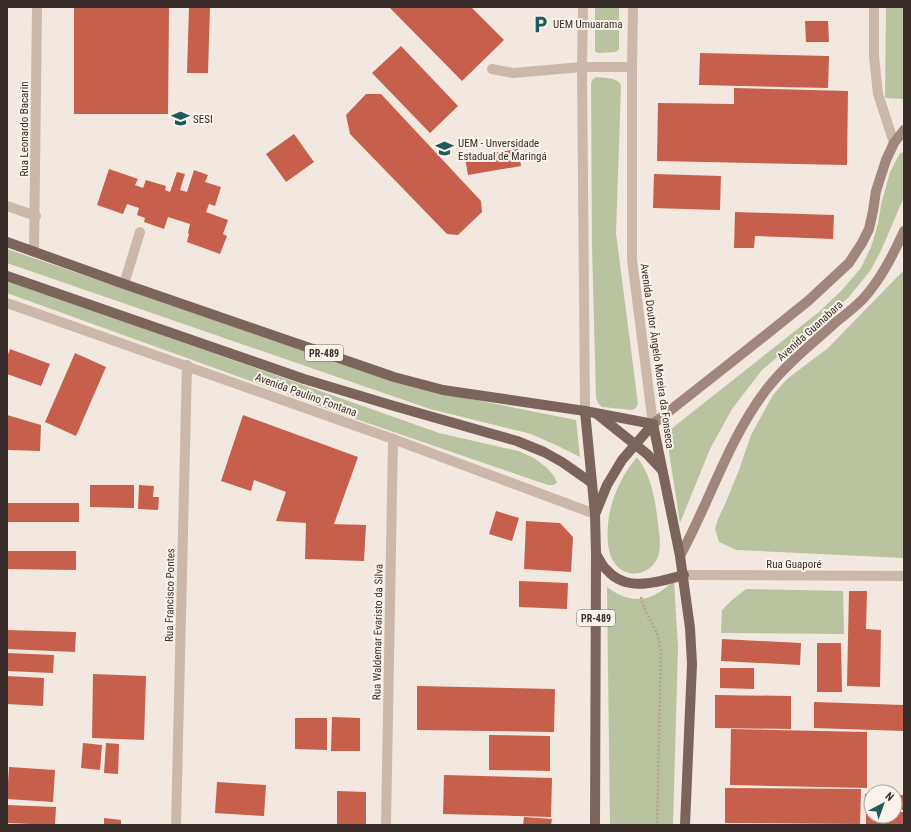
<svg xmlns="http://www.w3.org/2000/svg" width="911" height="832" viewBox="0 0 911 832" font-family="'Roboto Condensed',sans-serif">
<rect width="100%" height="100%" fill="#f3e8e0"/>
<!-- green -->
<g fill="#b9c39f">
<polygon points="595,7 619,7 619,49 616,52 598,53 595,51"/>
<polygon points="886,7 904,7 904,99 885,98"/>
<path d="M 596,77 C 604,78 619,77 621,86 L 616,233 L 638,404 L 636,408 L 632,410 L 602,407 L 598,403 L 596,398 L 592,246 L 591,84 L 592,80 Z"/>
<polygon points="904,152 904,197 880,253 870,271 848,298 762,370 732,409 710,449 680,523 666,433 819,312 841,291 861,268 871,247 878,224 881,205 890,172 900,153"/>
<polygon points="7,249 393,381 441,393 576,420 580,457 556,445 531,434 430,409 7,263"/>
<polygon points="904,270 904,558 736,550 719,542 715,529 718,519 726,502 739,470 751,435 773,395 787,379 828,348"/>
<polygon points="7,280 439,433 518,451 534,458 547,468 554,476 557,483 553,485 548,485 347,416 7,293"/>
<path d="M 637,457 C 652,477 655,499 658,523 C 659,533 661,543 659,553 C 655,572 631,581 617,566 C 611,560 609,552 608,544 C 605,512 617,481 637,457 Z"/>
<path d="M 674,581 L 678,648 L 673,825 L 610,825 L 607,587 C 622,598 639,604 656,594 C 663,591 668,585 674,581 Z"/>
<polygon points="746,589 843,591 844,634 721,633 722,610 732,600"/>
</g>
<!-- building -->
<g fill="#c65f4b">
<polygon points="74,7 169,7 168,114 74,114"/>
<polygon points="189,7 210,7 208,73 187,73"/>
<polygon points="389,7 471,7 504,40 462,81"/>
<polygon points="805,21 828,21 829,42 806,42"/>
<polygon points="401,46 458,106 430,133 372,73"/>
<polygon points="700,53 829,56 828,88 699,85"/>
<polygon points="734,88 848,91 847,165 657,161 658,103 734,104"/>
<polygon points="366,94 381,94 481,201 482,212 458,235 447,234 350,134 346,115"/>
<polygon points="294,134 314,162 286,182 266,154"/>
<polygon points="518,149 521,166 468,175 465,158"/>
<polygon points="109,169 138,179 135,185 143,188 146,180 166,186 165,190 170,192 177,172 185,174 180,190 187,192 194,170 208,175 205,182 221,187 215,206 209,204 206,212 228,220 223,234 227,236 220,254 187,242 189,234 188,233 190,224 168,217 164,229 144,222 145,218 137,215 139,208 127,204 123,214 97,205"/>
<polygon points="654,174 721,176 720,210 653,208"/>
<polygon points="735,212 834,215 833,239 755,236 754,248 734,248"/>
<polygon points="10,349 50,364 41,386 7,374 7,357"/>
<polygon points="75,353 106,367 76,436 45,422"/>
<polygon points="7,415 41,425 40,451 7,450"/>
<polygon points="243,415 358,457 334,524 330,524 366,525 364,561 305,559 306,523 276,521 286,492 254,480 251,491 221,481"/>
<polygon points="90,485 134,485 134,508 90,507"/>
<polygon points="139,485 154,486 153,497 159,497 158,510 138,509"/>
<rect x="7" y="503" width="72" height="19"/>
<polygon points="496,511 519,518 512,541 489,534"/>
<polygon points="526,521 560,523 573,537 571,572 524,569"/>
<polygon points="7,551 76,551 76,570 7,569"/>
<polygon points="519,581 568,583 567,609 519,607"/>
<polygon points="849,591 867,591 866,629 881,630 880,687 847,686"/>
<polygon points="7,630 76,632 75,652 7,649"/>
<polygon points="722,639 801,643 800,665 721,661"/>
<polygon points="817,643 841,643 842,692 817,692"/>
<polygon points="7,653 54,655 53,673 7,671"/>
<polygon points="720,668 754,668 754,689 720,688"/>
<polygon points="93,674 146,676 144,740 92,738"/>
<polygon points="7,676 44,678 43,706 7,704"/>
<polygon points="417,686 555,689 554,732 417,730"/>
<polygon points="715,695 791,696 791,729 715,728"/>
<polygon points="814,702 904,705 904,731 814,728"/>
<polygon points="332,717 360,718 360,751 331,751"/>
<polygon points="295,718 327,718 327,750 295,749"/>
<polygon points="731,729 867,732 867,788 730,785"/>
<polygon points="489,735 550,736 550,771 489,770"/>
<polygon points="83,743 102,745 100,770 81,768"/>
<polygon points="106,743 119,744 118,774 104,773"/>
<polygon points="9,767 55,770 53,802 7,799"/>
<polygon points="444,775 552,778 551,817 443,814"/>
<polygon points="217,782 266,785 264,816 215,813"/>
<polygon points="725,788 861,789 860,824 725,823"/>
<polygon points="337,791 366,792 366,825 337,825"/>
<polygon points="865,794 871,794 871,809 864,809"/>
<polygon points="895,795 904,795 904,810 895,809"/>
<polygon points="7,805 56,807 55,825 7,823"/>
<polygon points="866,812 871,812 871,816 895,816 895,812 904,812 904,825 866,825"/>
<polygon points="524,817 552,819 551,825 523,825"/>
<polygon points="104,818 121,820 121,825 104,825"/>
</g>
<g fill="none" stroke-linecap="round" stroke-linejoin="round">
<!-- path -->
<polyline stroke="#b8a195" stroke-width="2.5" stroke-dasharray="2 2" stroke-linecap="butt" points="641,597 645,610 657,633 661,651 657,825"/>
<!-- service -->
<g stroke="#ccb7ab" stroke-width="10">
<polyline points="874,7 874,56 878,94 894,143"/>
<polyline points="492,69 513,73 582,67 632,67"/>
<polyline points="124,284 140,232"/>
</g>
<!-- minor -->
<g stroke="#ccb7ab" stroke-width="10">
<polyline points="7,206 36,216"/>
<polyline points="34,252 37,7"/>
<polyline points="7,303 393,439 595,514"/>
<polyline points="684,575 904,576"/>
<polyline points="176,825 187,365"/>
<polyline points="386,825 393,439"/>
</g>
<!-- tertiary -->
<g stroke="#ccb7ab" stroke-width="10">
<polyline points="583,7 582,67 585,411"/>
<polyline points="633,7 632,67 632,260 653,424"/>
</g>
<!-- secondary -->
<g stroke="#a0867c" stroke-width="10">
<polyline points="653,424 767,334 808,301 849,263 862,243 869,229 873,211 876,191 886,160 894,143 904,130"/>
<path d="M 680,556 C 710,501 728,440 766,390 C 786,364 812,344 836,322 C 845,315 855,307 863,299 C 881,279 893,255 904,231"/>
</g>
<!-- primary -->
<g stroke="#7b645b" stroke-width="10">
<polyline points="7,242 124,284 394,377 443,390 585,411 653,424"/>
<polyline points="7,276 304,379 394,406 517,441 544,452 562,462 592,483"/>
<polyline points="585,411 595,514 596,554 595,825"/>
<polyline points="597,414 647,454 662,470"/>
<polyline points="653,424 680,556 690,628 692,664 685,825"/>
<polyline points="596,512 607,485 622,460 653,424"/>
<path d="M 596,554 C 600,560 602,566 607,570 C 627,593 658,582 684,575"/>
</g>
</g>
<!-- icons -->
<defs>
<symbol id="parking-bare" viewBox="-9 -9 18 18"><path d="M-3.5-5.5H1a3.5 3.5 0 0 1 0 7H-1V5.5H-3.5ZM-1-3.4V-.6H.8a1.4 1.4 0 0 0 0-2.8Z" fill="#1f5b5b" stroke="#faf3ec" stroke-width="2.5" paint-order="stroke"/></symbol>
<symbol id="school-bare" viewBox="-9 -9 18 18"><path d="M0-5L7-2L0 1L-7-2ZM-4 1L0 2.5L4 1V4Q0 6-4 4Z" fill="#1f5b5b" stroke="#faf3ec" stroke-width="2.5" paint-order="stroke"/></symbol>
<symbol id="university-bare" viewBox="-9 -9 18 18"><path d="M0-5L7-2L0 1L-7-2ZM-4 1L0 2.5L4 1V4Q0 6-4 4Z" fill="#1f5b5b" stroke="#faf3ec" stroke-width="2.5" paint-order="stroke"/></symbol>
</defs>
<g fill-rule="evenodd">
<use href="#parking-bare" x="528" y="12" width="25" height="25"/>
<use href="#school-bare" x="168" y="106" width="25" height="25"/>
<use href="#university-bare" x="432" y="136" width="25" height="25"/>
</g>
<g text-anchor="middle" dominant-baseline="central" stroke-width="4" stroke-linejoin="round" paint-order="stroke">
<!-- shield labels -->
<g fill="#faf3ec" stroke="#736964" stroke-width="1">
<rect x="305" y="345" width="38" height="16" rx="3"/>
<rect x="577" y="610" width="38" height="16" rx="3"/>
</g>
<g font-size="10" font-weight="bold" fill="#392e2a">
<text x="324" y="353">PR-489</text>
<text x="596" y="618">PR-489</text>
</g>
<!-- poi labels -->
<g font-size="11" fill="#392e2a" stroke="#faf3ec" text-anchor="start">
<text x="553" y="24">UEM Umuarama</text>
<text x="193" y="119">SESI</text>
<text x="458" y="143">UEM - Unversidade<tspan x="458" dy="13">Estadual de Maringá</tspan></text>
</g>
<!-- street labels -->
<g font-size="11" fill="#392e2a" stroke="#faf3ec">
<text transform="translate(24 129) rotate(-90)">Rua Leonardo Bacarin</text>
<text transform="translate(810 331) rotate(-42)">Avenida Guanabara</text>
<text transform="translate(657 356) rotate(82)">Avenida Doutor Ângelo Moreira da Fonseca</text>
<text transform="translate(306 395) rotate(20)">Avenida Paulino Fontana</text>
<text x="794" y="564">Rua Guaporé</text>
<text transform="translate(170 595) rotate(-89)">Rua Francisco Pontes</text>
<text transform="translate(378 632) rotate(-89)">Rua Waldemar Evaristo da Silva</text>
</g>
</g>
<!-- border -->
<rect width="911" height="832" fill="none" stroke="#392e2a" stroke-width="16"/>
<!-- north arrow -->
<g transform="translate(883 804) rotate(41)"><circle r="19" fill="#faf3ec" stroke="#ada49e"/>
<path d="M0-3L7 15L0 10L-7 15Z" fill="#1f5b5b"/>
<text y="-6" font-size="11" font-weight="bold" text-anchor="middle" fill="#392e2a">N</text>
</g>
</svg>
